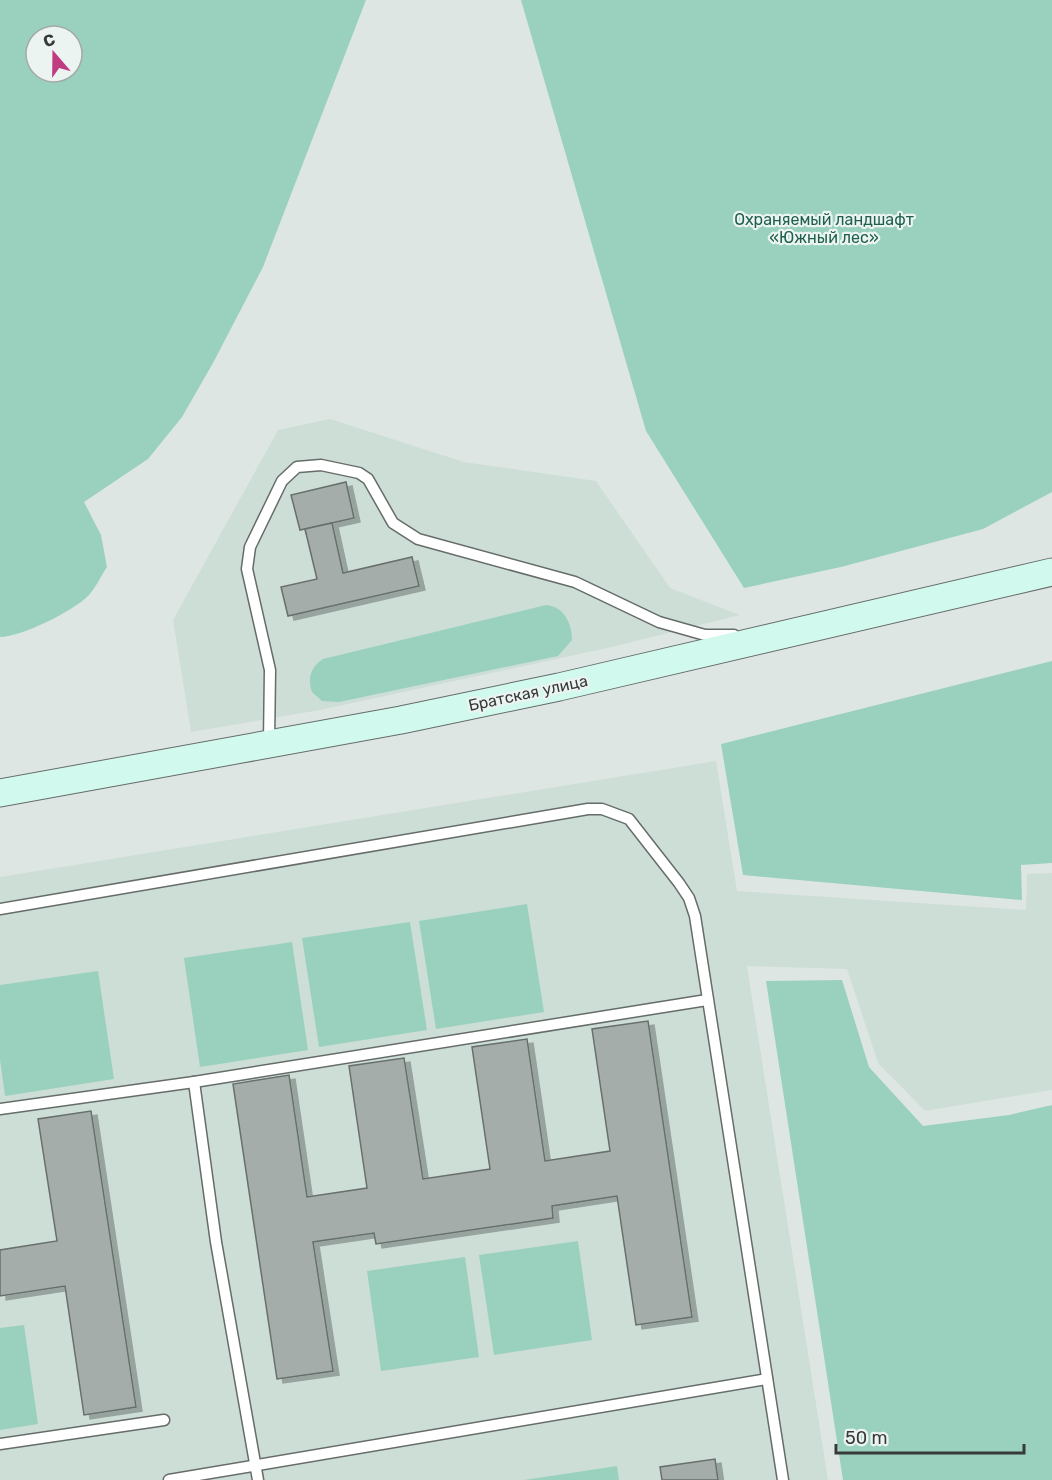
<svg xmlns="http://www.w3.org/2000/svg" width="1052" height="1480" viewBox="0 0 1052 1480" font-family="Rubik,sans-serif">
<defs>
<filter id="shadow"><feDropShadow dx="6" dy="4" stdDeviation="0" flood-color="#0004"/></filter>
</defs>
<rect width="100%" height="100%" fill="#dee6e3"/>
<!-- built -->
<g fill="#cdded7">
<polygon points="330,419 464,462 596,481 670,588 740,615 612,647 320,710 191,732 173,620 278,430"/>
<polygon points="716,761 737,891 1026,910 1027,874 1052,873 1052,1090 925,1111 878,1063 847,969 747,966 828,1480 0,1480 0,877"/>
</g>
<!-- green -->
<g fill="#9ad1be" fill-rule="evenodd">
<path d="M 0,0 L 366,0 L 263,267 L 213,363 L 182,417 L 148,459 L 84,502 L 101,535 L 107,567 C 101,576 96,587 89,595 C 74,611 21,637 0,637 ZM 36,36 L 72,36 L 72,72 L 36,72 Z"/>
<polygon points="521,0 1052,0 1052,492 983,529 841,567 744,588 646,431"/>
<path d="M 546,605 C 564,606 572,624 572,640 L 558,656 L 339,702 L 322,701 L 312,692 C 307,678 311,667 323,659 Z"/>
<polygon points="1052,661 1052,863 1021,865 1022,900 743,875 721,744"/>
<polygon points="527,904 544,1012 436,1029 419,921"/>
<polygon points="410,922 427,1030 319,1047 302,938"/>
<polygon points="292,942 308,1050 200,1067 184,958"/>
<polygon points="98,971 114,1079 5,1096 0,1059 0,985"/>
<polygon points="842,980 869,1067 923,1126 1009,1115 1052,1105 1052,1480 843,1480 766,981"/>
<polygon points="578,1241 592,1340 494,1355 479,1255"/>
<polygon points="465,1257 479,1357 381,1371 367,1271"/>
<polygon points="24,1325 38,1424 0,1430 0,1328"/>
<polygon points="617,1466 619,1480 524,1480"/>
</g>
<!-- building -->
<g fill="#a5adaa" stroke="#686f6d" stroke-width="1.5" filter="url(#shadow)">
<polygon points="346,482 354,518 300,530 291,495"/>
<polygon points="332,523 343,573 412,557 419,586 288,616 281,587 317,579 305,529"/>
<polygon points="648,1021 692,1317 636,1325 617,1196 552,1206 553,1218 376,1244 374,1233 313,1242 333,1371 277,1379 233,1084 289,1075 307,1197 367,1188 349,1066 404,1058 423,1179 490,1169 472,1047 527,1039 545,1161 610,1151 592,1029"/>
<polygon points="91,1111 136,1407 84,1415 65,1286 0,1296 0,1250 57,1241 38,1119"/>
<polygon points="715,1459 718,1480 662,1480 660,1467"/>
</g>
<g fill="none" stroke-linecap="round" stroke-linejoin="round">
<defs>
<g id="service">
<polyline points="269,742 270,670 247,569 250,547 282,481 297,467 321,465 359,473 368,479 393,523 418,539 575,582 659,622 705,635 734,635"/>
<polyline points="0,909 588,809 602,809 629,819 679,883 689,898 695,916 783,1480"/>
<polyline points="194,1082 216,1242 258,1480"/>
<polyline points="0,1109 194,1082 707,1000"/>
<polyline points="0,1444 164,1420"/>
<polyline points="169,1480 767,1379"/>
</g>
<polyline id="secondary" points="0,793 401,720 559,687 1052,572"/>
</defs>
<!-- service casing -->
<use href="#service" stroke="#656c69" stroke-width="13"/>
<!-- secondary casing -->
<use href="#secondary" stroke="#656c69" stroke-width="29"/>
<!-- service -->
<use href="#service" stroke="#fff" stroke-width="10"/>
<!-- secondary -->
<use href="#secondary" stroke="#d1f9ed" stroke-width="27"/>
</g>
<g text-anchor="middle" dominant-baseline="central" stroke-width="4.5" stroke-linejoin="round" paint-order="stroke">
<!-- park labels -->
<g font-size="16" fill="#1e5f4d" stroke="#ecf4f1">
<text x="824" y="219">Охраняемый ландшафт<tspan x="824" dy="18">«Южный лес»</tspan></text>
</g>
<!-- street labels -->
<g font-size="16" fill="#373a39" stroke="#ecf4f1">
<text transform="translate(528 693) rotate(-12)">Братская улица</text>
</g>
</g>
<!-- north arrow -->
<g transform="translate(54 54) rotate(340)"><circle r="28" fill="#ecf4f1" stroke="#a4aaa7" stroke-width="1.5"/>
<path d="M0-4.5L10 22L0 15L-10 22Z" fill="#bf3c83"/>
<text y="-9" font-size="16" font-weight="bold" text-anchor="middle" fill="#373a39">С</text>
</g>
<!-- scale -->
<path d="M836 1444v9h188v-9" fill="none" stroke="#373a39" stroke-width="3"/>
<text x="845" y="1444" font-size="18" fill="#373a39" stroke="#ecf4f1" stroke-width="4.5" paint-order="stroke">50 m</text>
</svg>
